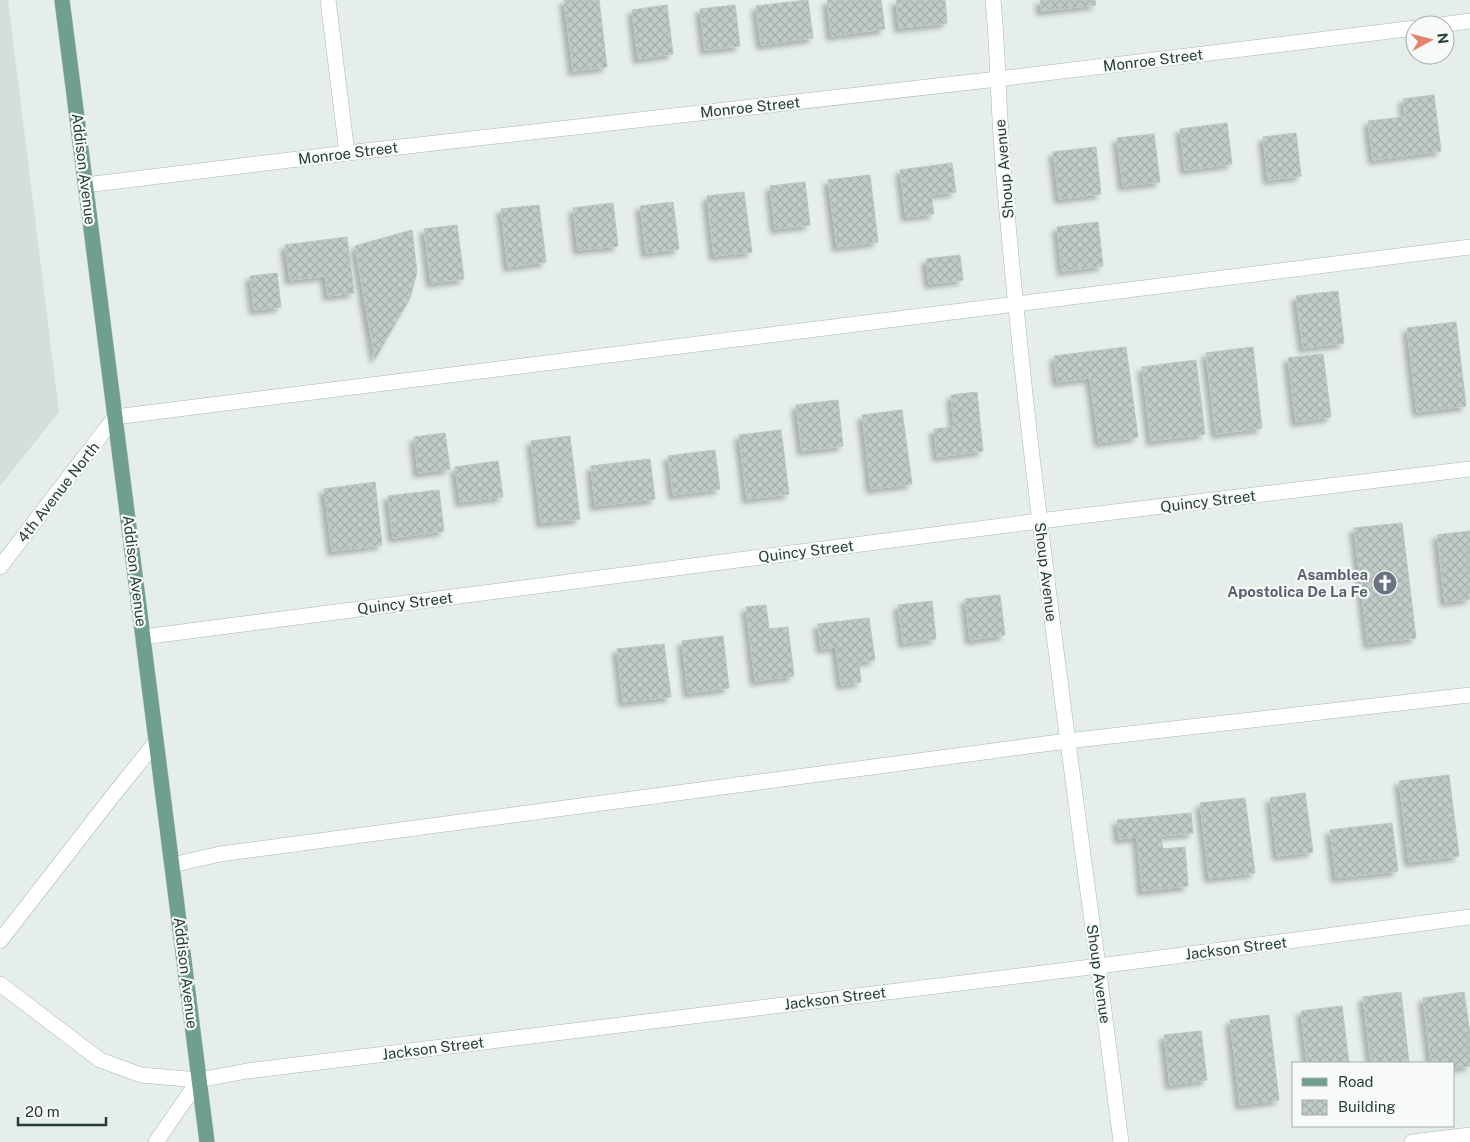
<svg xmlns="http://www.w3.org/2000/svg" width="1470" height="1142" viewBox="0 0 1470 1142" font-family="'Public Sans',sans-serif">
<defs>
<pattern id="building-cross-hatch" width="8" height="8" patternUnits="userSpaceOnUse" patternTransform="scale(1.25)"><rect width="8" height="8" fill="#bfcbc6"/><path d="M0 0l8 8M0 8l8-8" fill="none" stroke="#a4afab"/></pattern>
<filter id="shadow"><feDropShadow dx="-4.5" dy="4.5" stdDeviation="2.5" flood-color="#0004"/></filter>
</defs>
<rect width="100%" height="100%" fill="#e6eeea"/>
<!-- built -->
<polygon fill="#d5ded9" points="0,0 8,0 59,412 0,486"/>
<!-- building -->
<g fill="url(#building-cross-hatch)" stroke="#b9c7c0" filter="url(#shadow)">
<polygon points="564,0 599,0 607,67 573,71"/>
<polygon points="808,0 813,38 761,45 756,6"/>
<polygon points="827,0 881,0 885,29 831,36"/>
<polygon points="896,0 945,0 947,23 899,28"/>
<polygon points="1040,0 1095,0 1096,5 1041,11"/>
<polygon points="667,5 673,54 638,59 632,10"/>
<polygon points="735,5 740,46 705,50 700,9"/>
<polygon points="1434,95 1441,151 1373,160 1368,121 1405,117 1403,99"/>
<polygon points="1227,123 1232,164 1185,170 1180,129"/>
<polygon points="1296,133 1301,176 1268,180 1263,137"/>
<polygon points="1154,134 1160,182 1123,186 1117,138"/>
<polygon points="1096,147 1101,194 1059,199 1053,152"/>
<polygon points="952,163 956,192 931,195 934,214 906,217 900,170"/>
<polygon points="870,175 878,242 837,247 828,180"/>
<polygon points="805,182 810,225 775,229 770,186"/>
<polygon points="744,192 752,252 714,256 707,196"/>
<polygon points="673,202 679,249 646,253 640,206"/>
<polygon points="613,203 618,246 578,250 573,208"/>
<polygon points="539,205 546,262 508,267 501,209"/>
<polygon points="1098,222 1103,266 1062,271 1057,227"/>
<polygon points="457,225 464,279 431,283 424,229"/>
<polygon points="412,230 417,272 410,298 375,359 355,246"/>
<polygon points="347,237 354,293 328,296 325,276 290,280 285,245"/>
<polygon points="960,255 963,280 929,284 926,259"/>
<polygon points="277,273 281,307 254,310 250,276"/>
<polygon points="1338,291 1344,343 1303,348 1296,296"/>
<polygon points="1456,322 1466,406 1417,412 1407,328"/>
<polygon points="1126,347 1138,437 1099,443 1090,378 1057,382 1054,356"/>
<polygon points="1253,347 1262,428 1216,434 1206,353"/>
<polygon points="1323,354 1331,417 1296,422 1288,358"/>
<polygon points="1196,360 1205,434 1151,441 1142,367"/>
<polygon points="977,392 983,451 937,457 934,429 954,427 951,395"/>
<polygon points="838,400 843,446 802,451 796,405"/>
<polygon points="902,410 912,484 871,489 862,415"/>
<polygon points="781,430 789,494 747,499 739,435"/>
<polygon points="445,433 450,469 418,473 414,437"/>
<polygon points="570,436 580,519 541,523 531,441"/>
<polygon points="715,450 720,489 673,495 668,456"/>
<polygon points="650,459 655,499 595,506 591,466"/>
<polygon points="498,461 503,497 460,502 455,467"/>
<polygon points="375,482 382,545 332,551 324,489"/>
<polygon points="439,490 444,531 393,538 388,496"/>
<polygon points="1402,523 1416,638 1368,644 1354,528"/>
<polygon points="1470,531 1470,599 1445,602 1437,535"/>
<polygon points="1000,595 1005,635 970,640 965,599"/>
<polygon points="932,601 936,639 903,643 898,605"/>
<polygon points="766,605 769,629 788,627 794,676 755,681 746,607"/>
<polygon points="869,618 875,660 859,662 861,682 841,685 836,647 821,649 818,624"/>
<polygon points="723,636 729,688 688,693 682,641"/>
<polygon points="664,644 671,697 623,702 617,649"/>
<polygon points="1449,775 1459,856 1409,862 1399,781"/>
<polygon points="1305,793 1313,852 1277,856 1270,798"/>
<polygon points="1245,798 1255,873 1209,878 1200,803"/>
<polygon points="1191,813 1193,833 1161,836 1163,849 1185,847 1188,886 1142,891 1137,837 1119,839 1117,820"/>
<polygon points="1392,823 1398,871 1336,878 1330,830"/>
<polygon points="1401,992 1409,1063 1371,1063 1363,997"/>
<polygon points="1464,992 1470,1035 1470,1066 1454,1068 1454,1063 1431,1063 1423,998"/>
<polygon points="1342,1006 1349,1063 1307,1063 1301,1011"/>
<polygon points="1269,1015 1279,1100 1240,1105 1230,1020"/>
<polygon points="1201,1031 1207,1080 1170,1085 1164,1035"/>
</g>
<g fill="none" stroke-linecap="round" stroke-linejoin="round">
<defs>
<g id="lane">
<polyline points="328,0 347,153"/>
<polyline points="115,417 1470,247"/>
<polyline points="172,865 220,854 1067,741 1470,695"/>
<polyline points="0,941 111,798 156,742"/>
<polyline points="1412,1142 1470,1135"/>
</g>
<g id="street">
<polyline points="1440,25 1470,21"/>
<polyline points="86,185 347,153 998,79 1415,28"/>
<polyline points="0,567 115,417"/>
<polyline points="143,637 1039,521 1470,469"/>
<polyline points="0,984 100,1060 141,1075 199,1080 247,1071 1099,966 1470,917"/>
<polyline points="156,1142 199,1080"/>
</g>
<path id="secondary" d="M 993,0 C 998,50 998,100 1002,150 C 1008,234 1017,319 1026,403 C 1053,650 1090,896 1121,1142"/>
<polyline id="primary" points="62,0 207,1142"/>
</defs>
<!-- lane casing -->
<use href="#lane" stroke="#a9b6b0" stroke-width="16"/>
<!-- street casing -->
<use href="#street" stroke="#a9b6b0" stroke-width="16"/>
<!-- secondary casing -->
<use href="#secondary" stroke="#a6b9b1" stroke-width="16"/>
<!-- primary casing -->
<use href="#primary" stroke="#c3c9c7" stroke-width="16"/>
<!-- lane -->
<use href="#lane" stroke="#fff" stroke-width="15"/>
<!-- street -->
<use href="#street" stroke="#fff" stroke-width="15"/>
<!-- secondary -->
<use href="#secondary" stroke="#fff" stroke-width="15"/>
<!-- primary -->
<use href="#primary" stroke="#6f9f8f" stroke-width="15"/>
</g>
<!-- icons -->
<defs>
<symbol id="church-disc" viewBox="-11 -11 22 22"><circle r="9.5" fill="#6b7280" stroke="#f7faf8"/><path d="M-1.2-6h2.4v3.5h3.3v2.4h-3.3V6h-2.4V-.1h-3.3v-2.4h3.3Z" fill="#fff"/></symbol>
</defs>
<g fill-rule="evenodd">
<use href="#church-disc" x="1371" y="569" width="28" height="28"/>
</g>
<g text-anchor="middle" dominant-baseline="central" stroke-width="4.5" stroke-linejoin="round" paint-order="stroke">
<!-- street labels -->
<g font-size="15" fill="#273f36" stroke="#f7faf8">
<text transform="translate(1153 60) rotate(-7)">Monroe Street</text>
<text transform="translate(750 107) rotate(-6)">Monroe Street</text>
<text transform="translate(348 153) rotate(-7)">Monroe Street</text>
<text transform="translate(84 169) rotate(83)">Addison Avenue</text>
<text transform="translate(1004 169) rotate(-95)">Shoup Avenue</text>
<text transform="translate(58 492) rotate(-52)">4th Avenue North</text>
<text transform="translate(1208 501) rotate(-7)">Quincy Street</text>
<text transform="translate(806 551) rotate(-7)">Quincy Street</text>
<text transform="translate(135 571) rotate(83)">Addison Avenue</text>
<text transform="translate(1046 572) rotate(83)">Shoup Avenue</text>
<text transform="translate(405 603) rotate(-7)">Quincy Street</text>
<text transform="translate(1236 948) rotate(-7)">Jackson Street</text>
<text transform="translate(186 973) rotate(83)">Addison Avenue</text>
<text transform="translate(1099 974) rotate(82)">Shoup Avenue</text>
<text transform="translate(835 998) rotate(-7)">Jackson Street</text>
<text transform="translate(433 1048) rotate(-7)">Jackson Street</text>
</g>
<!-- worship labels -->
<g font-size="15" font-weight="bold" fill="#5b616d" stroke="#f7faf8" text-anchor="end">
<text x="1368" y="574">Asamblea<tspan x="1368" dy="17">Apostolica De La Fe</tspan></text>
</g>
</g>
<!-- legend -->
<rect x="1292" y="1062" width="162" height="65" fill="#f7faf8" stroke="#a4afaa"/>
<rect x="1302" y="1078" width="25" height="8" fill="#6f9f8f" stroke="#a4afaa"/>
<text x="1338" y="1087" font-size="15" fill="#273f36">Road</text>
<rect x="1302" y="1100" width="25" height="15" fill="url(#building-cross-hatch)" stroke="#a4afaa"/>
<text x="1338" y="1112" font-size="15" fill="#273f36">Building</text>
<!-- north arrow -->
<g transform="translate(1430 40) rotate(83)"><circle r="24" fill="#f7faf8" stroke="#a4afaa"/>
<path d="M0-4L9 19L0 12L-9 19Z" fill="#e5826d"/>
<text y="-8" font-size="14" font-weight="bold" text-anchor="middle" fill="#273f36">N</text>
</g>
<!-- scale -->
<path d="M18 1117v8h88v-8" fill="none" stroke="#273f36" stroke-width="2.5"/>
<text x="25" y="1117" font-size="15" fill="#273f36" stroke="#f7faf8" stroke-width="4" paint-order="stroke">20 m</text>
</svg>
